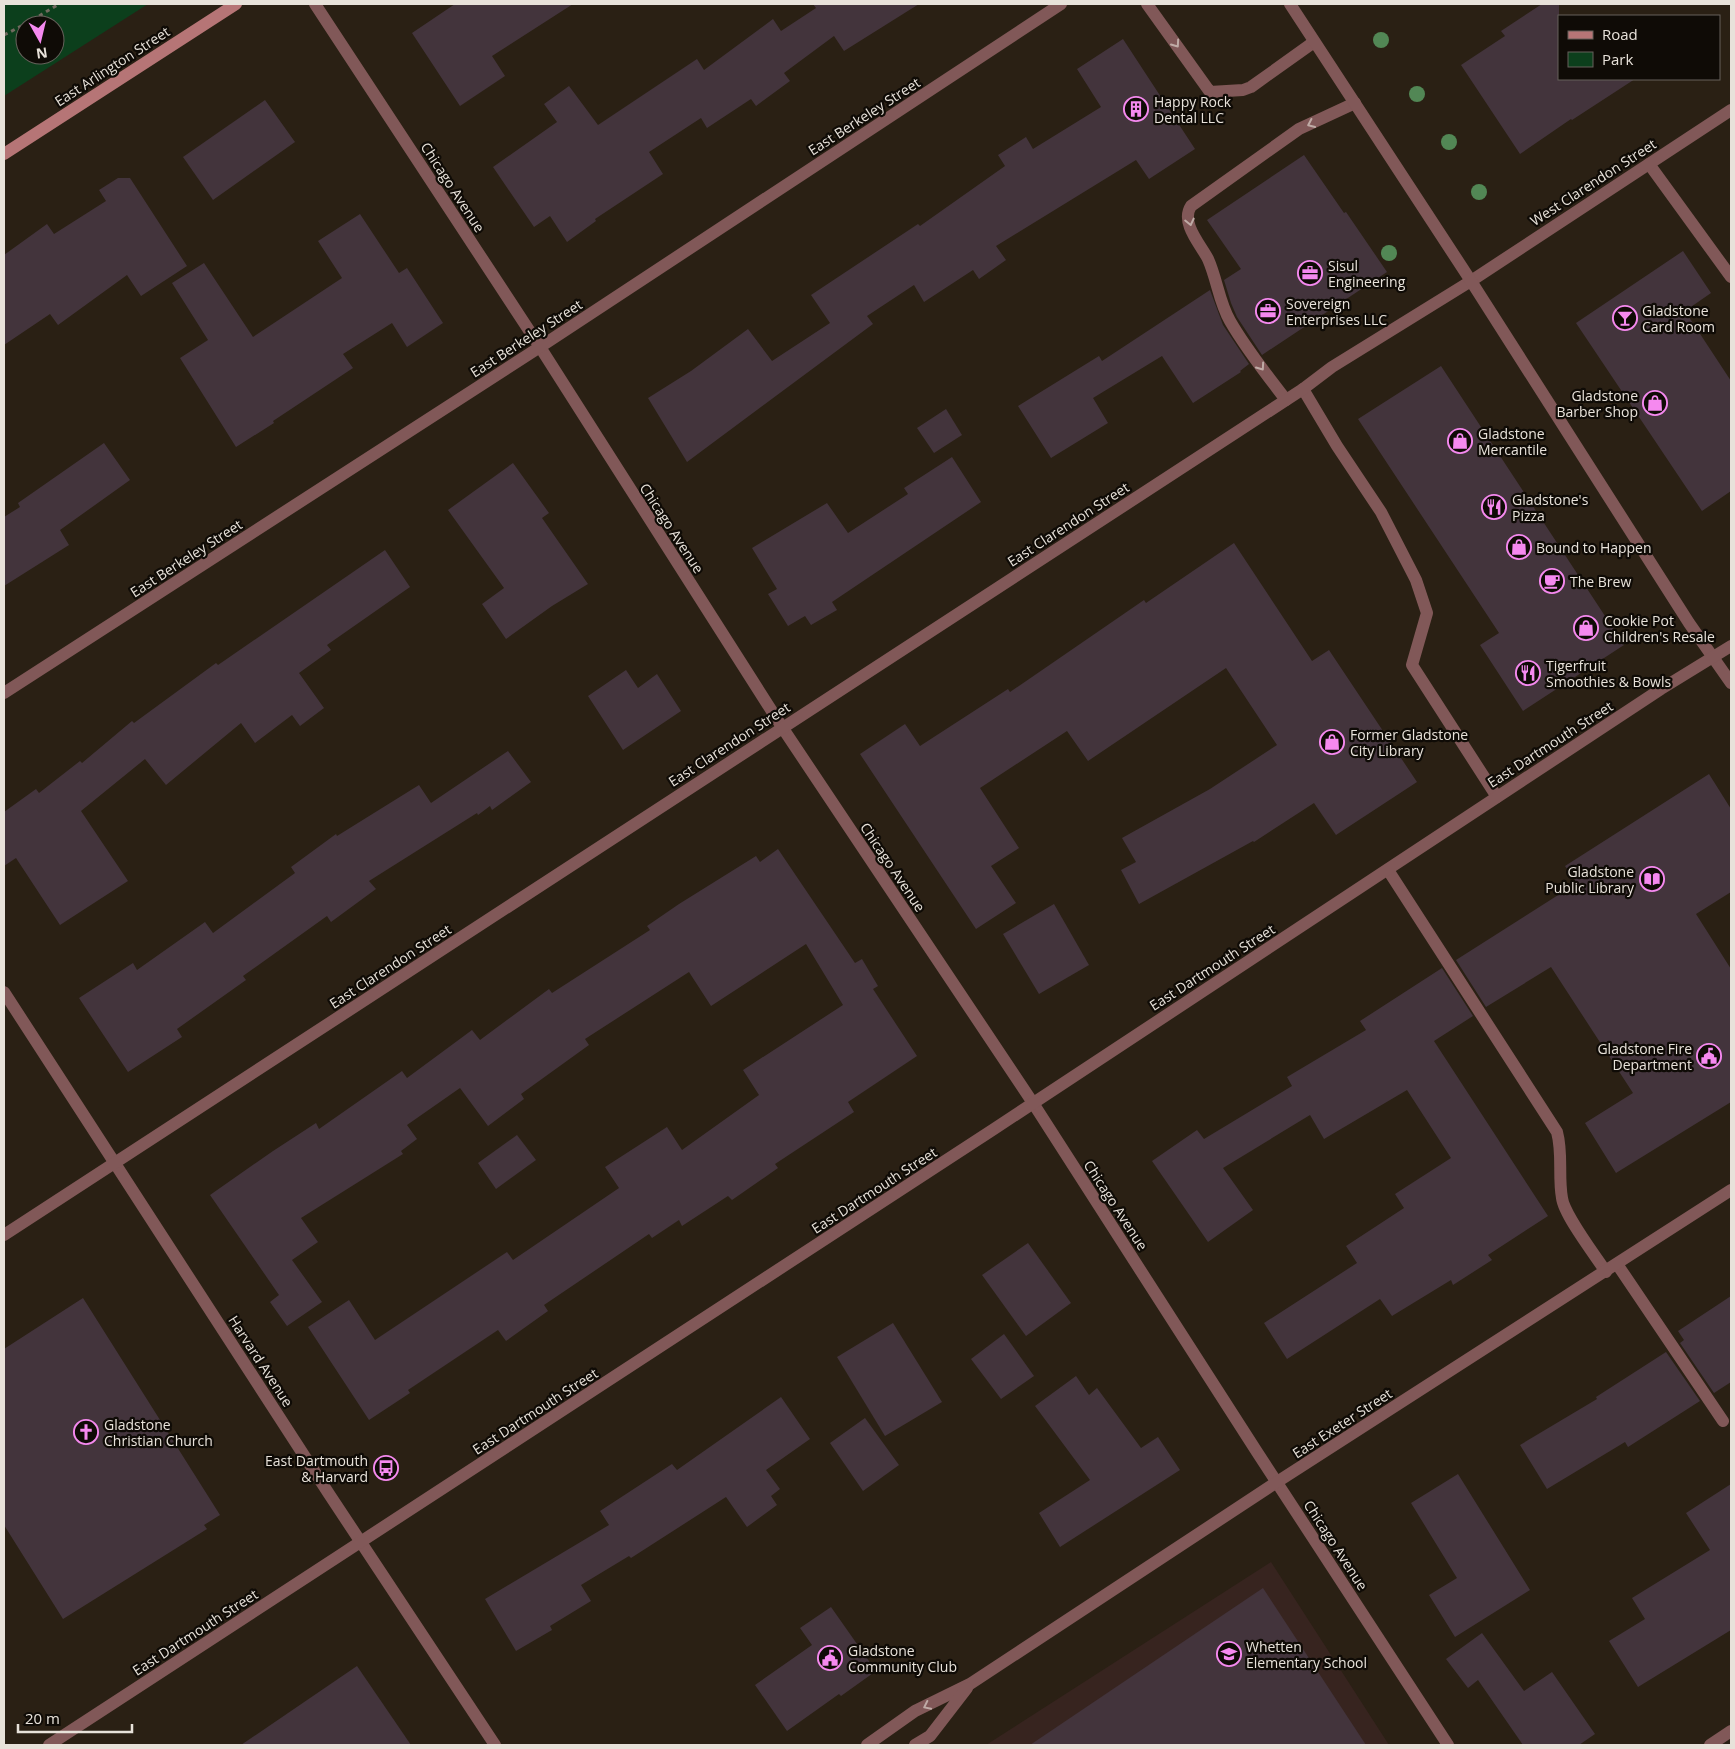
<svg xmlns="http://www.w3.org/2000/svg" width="1735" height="1749" viewBox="0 0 1735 1749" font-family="'Open Sans',sans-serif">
<rect width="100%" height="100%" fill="#2a2014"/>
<!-- education -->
<polygon fill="#37241f" points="1271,1562 1389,1745 986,1745"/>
<!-- green -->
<path fill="#0c3f1c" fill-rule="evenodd" d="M 4,4 L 148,4 L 4,96 ZM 25,25 L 55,25 L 55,55 L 25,55 Z"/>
<!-- building -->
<g fill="#43343c">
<polygon points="455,4 573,4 492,56 505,76 460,106 412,33"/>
<polygon points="813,4 919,4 844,51 834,36 784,73 790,81 756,106 751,99 707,128 701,118 649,152 663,174 595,219 596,221 567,242 550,216 534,227 493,167 557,122 544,104 569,86 598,125 697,59 704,70 773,19 781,31 816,8"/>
<polygon points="1542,4 1559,4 1559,79 1635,79 1572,120 1571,119 1520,154 1461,65 1505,36 1501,31"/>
<polygon points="1123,39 1195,149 1149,179 1136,160 996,246 1006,260 979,279 973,270 924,302 914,285 867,316 873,324 687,462 648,398 691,371 748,329 772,361 830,323 811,295 918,224 920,226 1005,166 998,155 1026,137 1033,149 1101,107 1077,69"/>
<polygon points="265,100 295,142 213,200 183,157"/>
<polygon points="1304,155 1344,213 1346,212 1387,272 1262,355 1237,317 1231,303 1224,280 1241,269 1207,220"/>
<polygon points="118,178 130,178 187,266 141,296 127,275 58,325 50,314 4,345 4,255 47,224 54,234 106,201 99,190"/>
<polygon points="360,214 399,273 407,268 443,323 407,347 392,323 343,354 353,368 273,421 274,423 236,447 180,358 208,340 172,283 204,263 253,337 342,278 318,241"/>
<polygon points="1683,251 1711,293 1685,311 1731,381 1731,491 1702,511 1576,323"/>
<polygon points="1210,290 1223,325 1249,364 1240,371 1241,372 1193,403 1162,356 1093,398 1108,423 1051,458 1018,406 1099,356 1102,361"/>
<polygon points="1441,366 1624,645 1523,711 1480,645 1499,633 1358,419"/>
<polygon points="946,409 962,435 934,453 917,428"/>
<polygon points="104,443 130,480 60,530 69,545 4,586 4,517 20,507 18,503"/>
<polygon points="952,457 981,502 832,602 837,610 811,625 805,616 788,626 768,594 777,589 752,548 827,503 848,533 908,494 904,488"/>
<polygon points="513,463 549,513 542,518 588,584 552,606 506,639 482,604 504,588 448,510"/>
<polygon points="1234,543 1312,661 1329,650 1417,782 1336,835 1314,803 1254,842 1253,841 1139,904 1121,870 1136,862 1122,838 1210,789 1277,745 1226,668 1088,761 1067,731 980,788 1019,848 991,866 1016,903 976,929 860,754 905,724 920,746 1008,689 1010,692 1144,600 1146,603"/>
<polygon points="385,550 410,587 327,645 331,650 299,673 324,708 300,726 292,715 255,743 241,723 166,785 145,759 81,811 128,881 60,925 16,858 4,866 4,812 36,789 39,793 80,761 82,763 132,721 134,723 216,663 218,665"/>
<polygon points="626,670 638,688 657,674 681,711 623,750 588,696"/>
<polygon points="508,751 531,782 492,810 490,806 478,815 477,813 369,881 376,889 331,922 327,916 243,976 246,980 177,1029 182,1037 128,1072 79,998 133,963 137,970 205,922 213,933 295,873 291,867 336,834 337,836 419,785 431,803"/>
<polygon points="1709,774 1731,809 1731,892 1696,914 1731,969 1731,1102 1616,1173 1585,1123 1633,1093 1551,967 1486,1007 1456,960 1577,883 1565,866"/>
<polygon points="778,849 855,963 862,959 878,986 873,989 917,1056 848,1102 854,1112 775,1164 778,1168 732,1200 728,1196 682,1226 679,1220 652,1238 649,1234 544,1305 548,1311 506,1341 498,1330 408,1390 410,1393 369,1420 308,1327 349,1300 375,1340 507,1252 513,1260 619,1188 605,1167 667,1127 682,1150 759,1095 743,1070 843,1005 806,944 711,1006 689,972 585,1039 589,1045 521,1094 524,1099 488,1126 460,1088 407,1125 417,1139 401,1151 403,1154 301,1218 318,1242 292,1260 322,1302 287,1326 270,1302 279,1295 210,1195 273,1151 316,1123 319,1129 402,1071 407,1078 472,1030 480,1040 549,989 552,993 650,930 647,926 679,904 756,856 760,862"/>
<polygon points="1054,904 1089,965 1039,994 1003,934"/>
<polygon points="1442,968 1473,1016 1434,1041 1548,1216 1488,1255 1492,1260 1453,1285 1451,1280 1392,1316 1380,1299 1287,1359 1264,1323 1357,1263 1346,1246 1404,1208 1395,1194 1451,1158 1407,1090 1324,1139 1310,1115 1223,1168 1253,1210 1208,1242 1152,1161 1197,1130 1204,1139 1292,1086 1287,1077 1366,1030 1360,1021"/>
<polygon points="517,1135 536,1160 496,1189 478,1163"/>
<polygon points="1028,1243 1071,1303 1026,1336 982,1275"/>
<polygon points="1731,1296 1731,1382 1714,1393 1680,1343 1684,1340 1678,1331"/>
<polygon points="83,1298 220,1515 204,1525 207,1529 63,1619 4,1525 4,1349"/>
<polygon points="893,1323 942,1402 885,1436 837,1357"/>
<polygon points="1004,1334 1034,1376 1001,1399 971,1359"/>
<polygon points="1666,1352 1700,1401 1628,1447 1625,1442 1547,1489 1520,1445 1597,1399 1596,1397"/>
<polygon points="1076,1376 1089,1395 1097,1388 1141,1448 1158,1437 1180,1470 1060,1547 1039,1513 1090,1480 1035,1406"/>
<polygon points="781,1397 810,1439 766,1470 780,1489 771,1496 777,1505 747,1527 726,1497 631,1558 629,1556 581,1585 591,1601 550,1626 552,1630 516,1651 485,1599 609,1525 600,1511 672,1464 677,1470"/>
<polygon points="865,1418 899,1465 863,1491 830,1443"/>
<polygon points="1458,1474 1530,1590 1455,1637 1429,1595 1457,1578 1411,1503"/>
<polygon points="1731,1484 1731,1630 1638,1687 1609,1641 1645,1619 1632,1598 1710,1550 1686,1513"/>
<polygon points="1263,1588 1366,1745 1030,1745"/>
<polygon points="831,1607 876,1671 841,1696 839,1694 787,1731 755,1685 812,1645 800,1628"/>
<polygon points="1482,1633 1524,1691 1552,1672 1595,1734 1579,1745 1523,1745 1478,1680 1468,1688 1446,1659"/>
<polygon points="357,1666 411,1745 241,1745"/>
</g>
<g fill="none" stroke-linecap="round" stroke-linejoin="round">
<!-- path -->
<polyline stroke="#726a5f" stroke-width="3" stroke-dasharray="4 4" stroke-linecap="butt" points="4,35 29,22 59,4"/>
<!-- service -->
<g stroke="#815858" stroke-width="12">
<polyline points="1147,4 1210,92 1243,90 1251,87 1314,42"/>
<polyline points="1649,164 1731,277"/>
<polyline points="1303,389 1337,446 1381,512 1416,580 1427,613 1412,665 1497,797"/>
<path d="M 1286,400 C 1267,375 1246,349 1230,321 C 1219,302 1217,279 1208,259 C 1201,245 1180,223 1191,206 L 1299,129 L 1355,103"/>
<path d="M 1388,870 L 1557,1132 C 1563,1154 1558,1176 1562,1198 C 1564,1215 1595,1255 1606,1272"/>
<polyline points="1617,1264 1723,1421"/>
</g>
<!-- minor -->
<g stroke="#815858" stroke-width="12">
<polyline points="315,4 540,347 782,727 1033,1103 1257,1452 1448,1745"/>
<polyline points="4,693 540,347 1061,4"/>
<polyline points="4,992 329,1494 495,1745"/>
<polyline points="4,1235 1303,389 1332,367 1471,281 1731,110"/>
<polyline points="867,1745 915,1711 970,1684 1277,1482 1731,1190"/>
<polyline points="915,1745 930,1736 967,1688"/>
<polyline points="1710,1745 1731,1731"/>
</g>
<!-- tertiary -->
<g stroke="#815858" stroke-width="12">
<polyline points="1290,4 1471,281 1689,623 1731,683"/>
<polyline points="49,1745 994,1129 1661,689 1731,646"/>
</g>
<!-- secondary -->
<polyline stroke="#b67576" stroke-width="12" points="4,154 236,4"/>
</g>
<!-- trees -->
<g fill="#528755">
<circle cx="1381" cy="40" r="8"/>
<circle cx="1417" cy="94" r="8"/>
<circle cx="1449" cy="142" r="8"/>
<circle cx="1479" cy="192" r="8"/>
<circle cx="1389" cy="253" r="8"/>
</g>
<!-- one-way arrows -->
<defs><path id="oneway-chevron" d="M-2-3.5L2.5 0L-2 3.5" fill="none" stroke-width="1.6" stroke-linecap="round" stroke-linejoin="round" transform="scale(1.25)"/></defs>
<g stroke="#bfaba6">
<use href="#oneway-chevron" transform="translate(1176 44) rotate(55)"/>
<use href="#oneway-chevron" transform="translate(1311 124) rotate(155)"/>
<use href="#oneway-chevron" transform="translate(1190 222) rotate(77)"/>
<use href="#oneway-chevron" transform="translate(1261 367) rotate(55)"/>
<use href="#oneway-chevron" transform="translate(927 1706) rotate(154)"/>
</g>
<!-- icons -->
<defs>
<symbol id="building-ring" viewBox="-11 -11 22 22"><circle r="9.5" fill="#0f0b06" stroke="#f589ef" stroke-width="1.5"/><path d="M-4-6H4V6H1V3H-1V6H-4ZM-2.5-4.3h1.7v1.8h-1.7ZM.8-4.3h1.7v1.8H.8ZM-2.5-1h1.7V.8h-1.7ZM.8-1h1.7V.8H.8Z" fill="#f589ef"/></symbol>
<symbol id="office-ring" viewBox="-11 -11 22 22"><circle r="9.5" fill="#0f0b06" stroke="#f589ef" stroke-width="1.5"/><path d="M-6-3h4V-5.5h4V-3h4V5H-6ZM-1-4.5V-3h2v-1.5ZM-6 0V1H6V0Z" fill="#f589ef"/></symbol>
<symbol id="bar-ring" viewBox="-11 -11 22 22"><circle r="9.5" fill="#0f0b06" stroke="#f589ef" stroke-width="1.5"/><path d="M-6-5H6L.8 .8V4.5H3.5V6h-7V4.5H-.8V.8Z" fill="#f589ef"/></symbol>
<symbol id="shop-ring" viewBox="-11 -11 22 22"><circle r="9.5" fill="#0f0b06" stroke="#f589ef" stroke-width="1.5"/><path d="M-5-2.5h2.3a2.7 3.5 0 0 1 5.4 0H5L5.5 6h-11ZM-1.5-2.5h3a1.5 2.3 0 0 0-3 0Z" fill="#f589ef"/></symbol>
<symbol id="restaurant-ring" viewBox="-11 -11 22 22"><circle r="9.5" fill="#0f0b06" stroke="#f589ef" stroke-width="1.5"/><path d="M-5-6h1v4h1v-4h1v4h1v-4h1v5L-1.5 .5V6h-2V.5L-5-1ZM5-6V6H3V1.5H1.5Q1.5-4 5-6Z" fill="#f589ef"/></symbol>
<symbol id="cafe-ring" viewBox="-11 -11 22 22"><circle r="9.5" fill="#0f0b06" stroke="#f589ef" stroke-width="1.5"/><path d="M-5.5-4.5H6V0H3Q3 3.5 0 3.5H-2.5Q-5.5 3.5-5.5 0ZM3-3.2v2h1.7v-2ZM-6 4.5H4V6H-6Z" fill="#f589ef"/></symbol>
<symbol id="library-ring" viewBox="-11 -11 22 22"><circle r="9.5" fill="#0f0b06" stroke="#f589ef" stroke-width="1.5"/><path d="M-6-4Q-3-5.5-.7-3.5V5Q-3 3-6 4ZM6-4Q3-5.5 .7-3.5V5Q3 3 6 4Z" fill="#f589ef"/></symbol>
<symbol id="civic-ring" viewBox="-11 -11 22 22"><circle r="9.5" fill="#0f0b06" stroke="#f589ef" stroke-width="1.5"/><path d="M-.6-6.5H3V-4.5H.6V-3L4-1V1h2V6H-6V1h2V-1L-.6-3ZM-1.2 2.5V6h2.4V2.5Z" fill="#f589ef"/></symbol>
<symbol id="church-ring" viewBox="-11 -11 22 22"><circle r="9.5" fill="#0f0b06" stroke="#f589ef" stroke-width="1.5"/><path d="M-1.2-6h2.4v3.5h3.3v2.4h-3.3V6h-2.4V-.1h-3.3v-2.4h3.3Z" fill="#f589ef"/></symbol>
<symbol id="bus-ring" viewBox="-11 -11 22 22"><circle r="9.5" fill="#0f0b06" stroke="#f589ef" stroke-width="1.5"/><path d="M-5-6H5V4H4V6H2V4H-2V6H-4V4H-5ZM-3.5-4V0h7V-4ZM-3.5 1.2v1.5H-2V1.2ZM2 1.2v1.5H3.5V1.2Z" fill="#f589ef"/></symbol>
<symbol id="school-ring" viewBox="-11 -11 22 22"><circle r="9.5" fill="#0f0b06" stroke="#f589ef" stroke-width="1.5"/><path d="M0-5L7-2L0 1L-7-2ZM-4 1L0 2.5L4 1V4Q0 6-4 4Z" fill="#f589ef"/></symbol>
</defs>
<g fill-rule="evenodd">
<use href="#building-ring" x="1122" y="95" width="28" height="28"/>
<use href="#office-ring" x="1296" y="259" width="28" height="28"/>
<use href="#office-ring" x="1254" y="297" width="28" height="28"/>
<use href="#bar-ring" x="1611" y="304" width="28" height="28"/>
<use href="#shop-ring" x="1641" y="389" width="28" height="28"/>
<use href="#shop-ring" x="1446" y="427" width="28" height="28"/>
<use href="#restaurant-ring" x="1480" y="493" width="28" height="28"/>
<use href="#shop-ring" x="1505" y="533" width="28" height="28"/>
<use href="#cafe-ring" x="1538" y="567" width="28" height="28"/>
<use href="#shop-ring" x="1572" y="614" width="28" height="28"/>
<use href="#restaurant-ring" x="1514" y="659" width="28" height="28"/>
<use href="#shop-ring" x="1318" y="728" width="28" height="28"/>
<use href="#library-ring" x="1638" y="865" width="28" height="28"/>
<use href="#civic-ring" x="1695" y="1042" width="28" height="28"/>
<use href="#church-ring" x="72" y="1418" width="28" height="28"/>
<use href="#bus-ring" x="372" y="1454" width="28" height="28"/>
<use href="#school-ring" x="1215" y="1640" width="28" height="28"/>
<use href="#civic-ring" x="816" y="1644" width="28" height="28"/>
</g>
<g text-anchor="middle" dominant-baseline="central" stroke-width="4.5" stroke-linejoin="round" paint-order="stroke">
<!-- street labels -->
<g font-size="14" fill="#e8e2da" stroke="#0f0b06">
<text transform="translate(112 66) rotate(-33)">East Arlington Street</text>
<text transform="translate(864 116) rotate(-33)">East Berkeley Street</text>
<text transform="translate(1593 182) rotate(-33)">West Clarendon Street</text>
<text transform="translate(453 187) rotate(57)">Chicago Avenue</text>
<text transform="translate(526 338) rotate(-33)">East Berkeley Street</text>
<text transform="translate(1068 524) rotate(-33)">East Clarendon Street</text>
<text transform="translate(672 528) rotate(57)">Chicago Avenue</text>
<text transform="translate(186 558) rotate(-33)">East Berkeley Street</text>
<text transform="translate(729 744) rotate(-33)">East Clarendon Street</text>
<text transform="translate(1550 744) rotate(-33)">East Dartmouth Street</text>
<text transform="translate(893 867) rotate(56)">Chicago Avenue</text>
<text transform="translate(390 966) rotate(-33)">East Clarendon Street</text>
<text transform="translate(1212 967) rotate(-33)">East Dartmouth Street</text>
<text transform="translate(874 1190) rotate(-33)">East Dartmouth Street</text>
<text transform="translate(1116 1205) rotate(57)">Chicago Avenue</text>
<text transform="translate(261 1361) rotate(57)">Harvard Avenue</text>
<text transform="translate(535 1411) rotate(-33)">East Dartmouth Street</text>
<text transform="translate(1342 1423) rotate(-33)">East Exeter Street</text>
<text transform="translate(1336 1545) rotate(57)">Chicago Avenue</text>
<text transform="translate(195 1632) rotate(-33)">East Dartmouth Street</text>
</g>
<!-- poi labels -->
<g font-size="14" fill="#e8e2da" stroke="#0f0b06" text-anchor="start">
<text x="1154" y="101">Happy Rock<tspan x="1154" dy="16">Dental LLC</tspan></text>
<text x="1328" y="265">Sisul<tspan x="1328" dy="16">Engineering</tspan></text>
<text x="1286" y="303">Sovereign<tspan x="1286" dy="16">Enterprises LLC</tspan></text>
<text x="1642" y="310">Gladstone<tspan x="1642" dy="16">Card Room</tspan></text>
<text x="1638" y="395" text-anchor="end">Gladstone<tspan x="1638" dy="16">Barber Shop</tspan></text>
<text x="1478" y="433">Gladstone<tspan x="1478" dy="16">Mercantile</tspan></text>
<text x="1512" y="499">Gladstone's<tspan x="1512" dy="16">Pizza</tspan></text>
<text x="1536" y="547">Bound to Happen</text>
<text x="1570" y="581">The Brew</text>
<text x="1604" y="620">Cookie Pot<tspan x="1604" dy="16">Children's Resale</tspan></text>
<text x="1546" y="665">Tigerfruit<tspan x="1546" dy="16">Smoothies &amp; Bowls</tspan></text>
<text x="1350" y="734">Former Gladstone<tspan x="1350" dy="16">City Library</tspan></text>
<text x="1634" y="871" text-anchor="end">Gladstone<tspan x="1634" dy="16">Public Library</tspan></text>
<text x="1692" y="1048" text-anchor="end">Gladstone Fire<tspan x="1692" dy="16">Department</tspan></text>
<text x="104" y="1424">Gladstone<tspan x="104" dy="16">Christian Church</tspan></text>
<text x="368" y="1460" text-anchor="end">East Dartmouth<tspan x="368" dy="16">&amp; Harvard</tspan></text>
<text x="1246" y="1646">Whetten<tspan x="1246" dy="16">Elementary School</tspan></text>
<text x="848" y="1650">Gladstone<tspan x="848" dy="16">Community Club</tspan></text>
</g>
</g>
<!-- border -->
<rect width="1735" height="1749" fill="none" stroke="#e8e2da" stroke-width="10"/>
<!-- legend -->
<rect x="1558" y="15" width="162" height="65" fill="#0f0b06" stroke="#66615b"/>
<rect x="1568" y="31" width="25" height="8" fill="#b67576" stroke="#66615b"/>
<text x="1602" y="40" font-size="15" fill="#e8e2da">Road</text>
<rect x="1568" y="52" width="25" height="15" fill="#0c3f1c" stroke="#66615b"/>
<text x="1602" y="65" font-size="15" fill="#e8e2da">Park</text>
<!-- north arrow -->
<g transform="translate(40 40) rotate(172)"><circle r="24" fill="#0f0b06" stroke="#66615b"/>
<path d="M0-4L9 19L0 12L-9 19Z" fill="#f589ef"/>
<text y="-8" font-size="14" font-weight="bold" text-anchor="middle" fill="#e8e2da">N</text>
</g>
<!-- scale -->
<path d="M18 1724v8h114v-8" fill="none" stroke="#e8e2da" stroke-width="2.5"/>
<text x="25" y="1724" font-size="15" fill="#e8e2da" stroke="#0f0b06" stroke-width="4" paint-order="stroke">20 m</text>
</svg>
